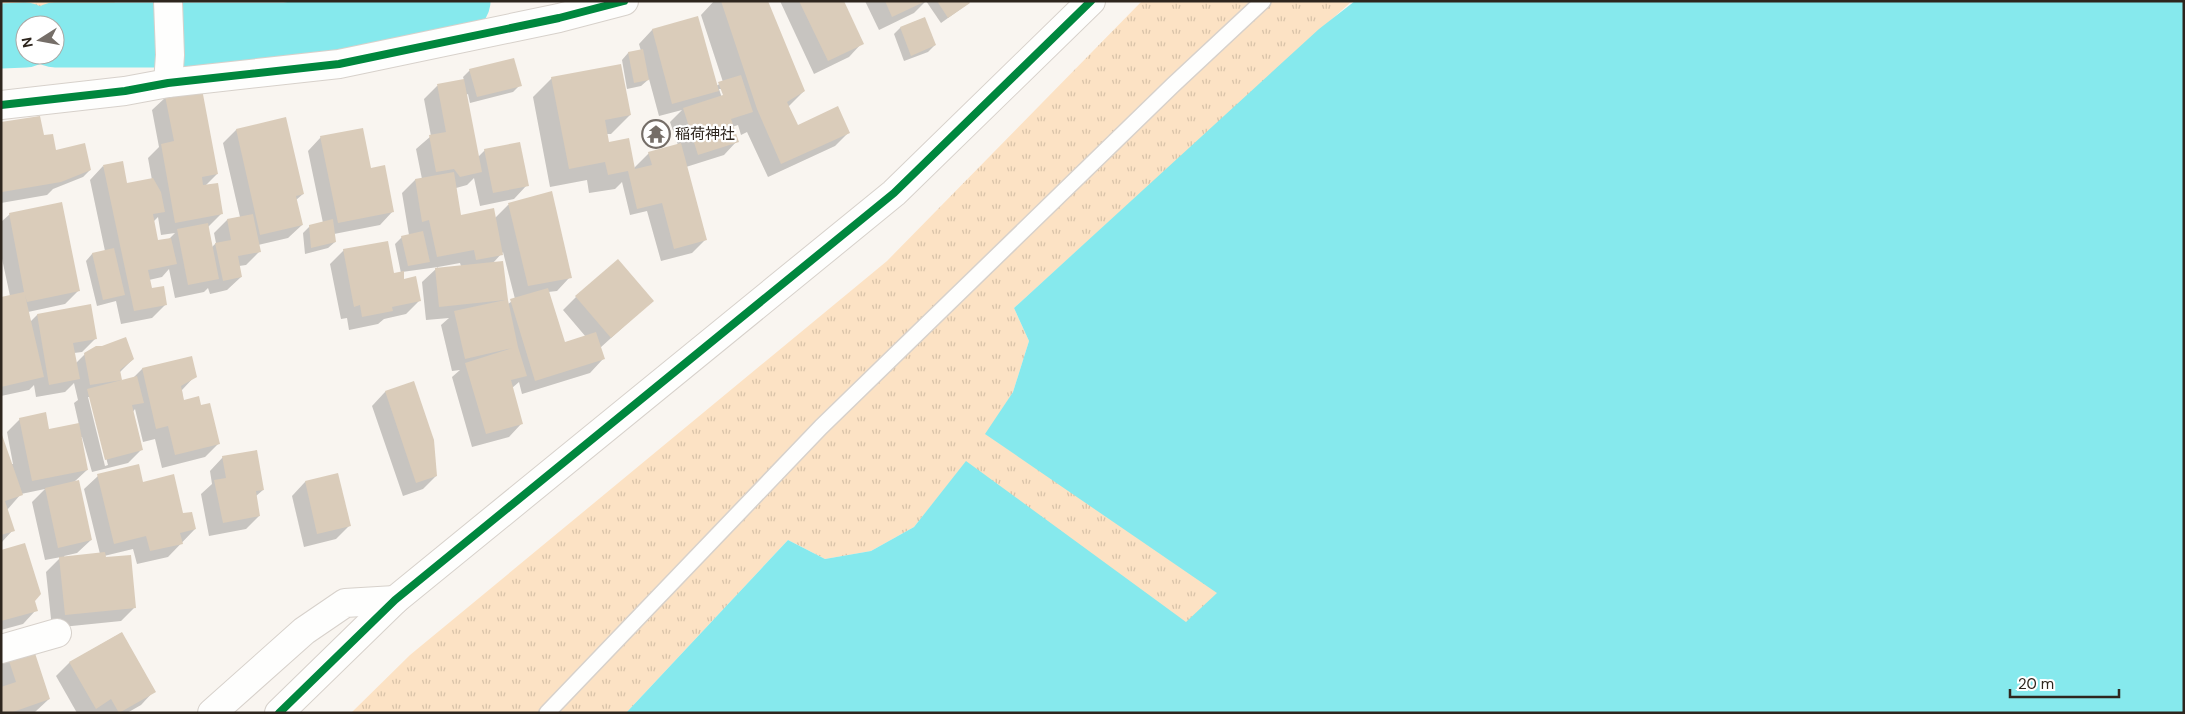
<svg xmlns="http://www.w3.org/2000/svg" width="2185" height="714" viewBox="0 0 2185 714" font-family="'DM Sans','Noto Sans JP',sans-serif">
<defs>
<pattern id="park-tufts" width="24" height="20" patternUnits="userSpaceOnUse" patternTransform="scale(1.25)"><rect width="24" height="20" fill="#fce2c4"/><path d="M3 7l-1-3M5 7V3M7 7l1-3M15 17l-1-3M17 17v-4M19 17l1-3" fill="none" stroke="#d8c2a8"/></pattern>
</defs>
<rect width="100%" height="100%" fill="#f9f5f0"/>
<!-- park -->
<g fill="url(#park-tufts)" fill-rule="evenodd">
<path d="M 1,1 L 114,1 L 137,57 L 1,59 ZM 25,25 L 55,25 L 55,55 L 25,55 Z"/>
<polygon points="1142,1 1352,1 1014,308 1029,341 1013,392 986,434 1218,593 1186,623 966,462 914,527 871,551 825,559 788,540 626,713 351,713 410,655 887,261"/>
</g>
<!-- water -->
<polygon fill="#86e9ed" points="1355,1 2184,1 2184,713 626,713 788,540 825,559 871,551 914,527 966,461 1186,622 1217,593 985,434 1013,392 1029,341 1014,308 1319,29"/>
<!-- shadow -->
<g fill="#0003" fill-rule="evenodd">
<path d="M 714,1 L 767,1 L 804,91 L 788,107 L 797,126 L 849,132 L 835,146 L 768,177 L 747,132 L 741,135 L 738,125 L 732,127 L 737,141 L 724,155 L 686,167 L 705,240 L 692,253 L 661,261 L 647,211 L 630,215 L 622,182 L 615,189 L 589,193 L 587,180 L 550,187 L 533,97 L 552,78 L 630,115 L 611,134 L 606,134 L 608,143 L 634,168 L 649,153 L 678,145 L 670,122 L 682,110 L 659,116 L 649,79 L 641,86 L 627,89 L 622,60 L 628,53 L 641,51 L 639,44 L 652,30 L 697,18 L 716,86 L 723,82 L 701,15 ZM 719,89 L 722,89 L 726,100 L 723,101 Z"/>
<polygon points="780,1 842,1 862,43 849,57 814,74"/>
<polygon points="865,1 926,1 914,13 879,30"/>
<polygon points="926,1 968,1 969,3 941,23"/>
<polygon points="924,18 935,45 928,52 904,61 894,34 900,28"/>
<path d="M 470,70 L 520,85 L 513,92 L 470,103 L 468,94 L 466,95 L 478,157 L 485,150 L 527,185 L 514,199 L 480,206 L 474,178 L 467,185 L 456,188 L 460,217 L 495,218 L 508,205 L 551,192 L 570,277 L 557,291 L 548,292 L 564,344 L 586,337 L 563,310 L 576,297 L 652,301 L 600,348 L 603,359 L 590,373 L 522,394 L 519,382 L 512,388 L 522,423 L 509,437 L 472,447 L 452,377 L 460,370 L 452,371 L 441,325 L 449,318 L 426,320 L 422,282 L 438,267 L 402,272 L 403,280 L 419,301 L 406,314 L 384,319 L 378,324 L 349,330 L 347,318 L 341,319 L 330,264 L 344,250 L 393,274 L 401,273 L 395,244 L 402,237 L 409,235 L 402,193 L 415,180 L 422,179 L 416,149 L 431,136 L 424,99 L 437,86 L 464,80 L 463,77 ZM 503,252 L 515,299 L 508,304 L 493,263 ZM 460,263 L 461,266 L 438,269 L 438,267 Z"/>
<path d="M 166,97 L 217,174 L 205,186 L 222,213 L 208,227 L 211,248 L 216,243 L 214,233 L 227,220 L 240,217 L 223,143 L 236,130 L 285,119 L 303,194 L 296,200 L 302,225 L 288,238 L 258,245 L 259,252 L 246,265 L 239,266 L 241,277 L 227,290 L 210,294 L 208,288 L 204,292 L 175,298 L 169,269 L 162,277 L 149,280 L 151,290 L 166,304 L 152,318 L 121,324 L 116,301 L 97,306 L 86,261 L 92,254 L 105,251 L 90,180 L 103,166 L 126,185 L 152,180 L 148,158 L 159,147 L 152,110 ZM 158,217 L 161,235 L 175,233 L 168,240 L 157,242 L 153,222 Z"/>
<polygon points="1,123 55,152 90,170 83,177 53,189 47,195 1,203"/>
<polygon points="321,137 370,170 393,211 380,225 334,234 335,242 328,248 305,254 303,233 310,226 323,223 308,151"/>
<path d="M 10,214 L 79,290 L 65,304 L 28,312 L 30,322 L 37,315 L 90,305 L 96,338 L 82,352 L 74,353 L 76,363 L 85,354 L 133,359 L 119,373 L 121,381 L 133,378 L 142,369 L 191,357 L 195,376 L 182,390 L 183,402 L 219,443 L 205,457 L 162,468 L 155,439 L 143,442 L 135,409 L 132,413 L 141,450 L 128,463 L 92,472 L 82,437 L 80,437 L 87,470 L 74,482 L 91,540 L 77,553 L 64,556 L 65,558 L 100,554 L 84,489 L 98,476 L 142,483 L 182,515 L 195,529 L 168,557 L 137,564 L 133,549 L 104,556 L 134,608 L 121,621 L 52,628 L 46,572 L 61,557 L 45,560 L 32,502 L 45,489 L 21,494 L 7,510 L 13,530 L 1,543 L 1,435 L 11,464 L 13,464 L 7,432 L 20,419 L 48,431 L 79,425 L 74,403 L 78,400 L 74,383 L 65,392 L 36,397 L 34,385 L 29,390 L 1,396 L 1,298 L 10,296 L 1,254 L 1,222 ZM 88,397 L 90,397 L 108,465 L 105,466 Z"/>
<polygon points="413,383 436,476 423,489 403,496 372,406 385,392"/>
<polygon points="223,457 263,490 256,496 259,516 246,529 209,536 201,494 212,484 210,471"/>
<polygon points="337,475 349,526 336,539 304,547 292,496 305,482"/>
<polygon points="1,552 33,601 36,610 23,624 1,630"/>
<polygon points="121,633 154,691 141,705 127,713 77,713 56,676 69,663"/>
<polygon points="8,656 49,699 35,712 1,713 1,663"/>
</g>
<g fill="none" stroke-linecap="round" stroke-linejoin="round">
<!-- river -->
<g stroke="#86e9ed" stroke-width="65">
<polyline points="55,35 285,35 354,27 458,1"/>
<polyline points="1,36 25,35"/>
</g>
</g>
<!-- building -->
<g fill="#daccba">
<polygon points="721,1 768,1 805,91 787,102 798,125 838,106 850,133 781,164 757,109"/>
<polygon points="799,1 844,1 864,44 828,61"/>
<polygon points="885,1 926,1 892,17"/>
<polygon points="937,1 969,1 970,3 948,18"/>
<polygon points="698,16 719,91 672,104 652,29"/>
<polygon points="925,17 936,45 911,56 900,27"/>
<polygon points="643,49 649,80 634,83 628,52"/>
<polygon points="514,58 522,86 477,97 469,69"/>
<polygon points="621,64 631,115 605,120 609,142 629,138 635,169 652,165 648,152 681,143 707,240 674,249 662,203 637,209 628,171 608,175 605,162 569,169 551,77"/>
<polygon points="741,75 753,112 731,119 739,142 698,155 683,108 723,95 718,82"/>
<polygon points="464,79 482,172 460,177 454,169 436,172 429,135 446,132 437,84"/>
<polygon points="202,89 218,174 202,177 203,185 218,183 223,214 175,223 161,144 174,141 165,96"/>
<polygon points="40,116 44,135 53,134 56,150 85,143 91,170 61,182 2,192 1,122"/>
<polygon points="286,117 304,194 296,196 303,225 260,235 236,129"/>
<polygon points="363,128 371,168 385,165 394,212 338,223 320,136"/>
<polygon points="520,142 529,186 493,193 484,149"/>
<polygon points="123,161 127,183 153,178 161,192 165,212 153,214 158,240 171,238 177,264 148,270 152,288 164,286 167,305 134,311 103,165"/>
<polygon points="454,172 461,215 494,208 503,255 476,260 474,250 437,257 429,220 422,222 415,179"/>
<polygon points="552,191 572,278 528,286 508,203"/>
<polygon points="62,202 80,291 27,302 25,295 44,377 1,387 1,297 24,292 9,213"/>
<polygon points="253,214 261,252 238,256 242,277 223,281 215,243 231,240 227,219"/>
<polygon points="333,219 336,242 311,248 309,225"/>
<polygon points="208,223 219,279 188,285 177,229"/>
<polygon points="423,231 430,262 408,266 401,236"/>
<polygon points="388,241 394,273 404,271 404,279 416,276 421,301 392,307 393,311 362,317 360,305 354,307 343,249"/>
<polygon points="114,248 125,295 103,300 92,253"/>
<polygon points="618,259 654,301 611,338 575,296"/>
<polygon points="503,261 508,300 518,347 527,376 511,380 523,424 486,434 465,363 512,348 465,359 454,311 505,300 439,307 435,268"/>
<polygon points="548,288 565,342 596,332 605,359 535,381 510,299"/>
<polygon points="91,304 97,339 73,343 80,379 49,385 37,314"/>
<polygon points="126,337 134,359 120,370 122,380 90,385 84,353 96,346 102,346"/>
<polygon points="192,356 197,377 181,386 184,400 199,396 201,405 210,403 220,444 175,455 168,426 156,429 142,368"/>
<polygon points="137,376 144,403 132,405 143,450 105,460 87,389"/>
<polygon points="414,381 434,440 437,476 416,483 385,391"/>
<polygon points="46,412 49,429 79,423 88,470 32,481 19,418"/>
<polygon points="1,432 23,495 5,501 15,531 1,535"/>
<polygon points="257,450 264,490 256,491 260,516 223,523 214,480 226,478 222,456"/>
<polygon points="139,464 143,482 174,474 183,513 192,512 196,529 180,533 183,544 150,551 146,536 114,544 97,474"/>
<polygon points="338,473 351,526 317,534 305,481"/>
<polygon points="79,480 92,540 58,548 45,488"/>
<polygon points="25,543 41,594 35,601 38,611 1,621 1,550"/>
<polygon points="105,552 106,557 131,555 136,608 65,615 59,557"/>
<polygon points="122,632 156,692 119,713 111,699 96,709 69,662"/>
<polygon points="33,647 50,699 10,713 1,713 1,687 16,682 7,655"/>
</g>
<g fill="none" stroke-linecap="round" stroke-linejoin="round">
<defs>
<polyline id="lane" points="547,713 821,427 1173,85 1263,1"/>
<g id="street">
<polyline points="168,1 170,55 168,83"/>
<polyline points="1,105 125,91 168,83 339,64 559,18 624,1"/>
<polyline points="1,649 57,633"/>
<polyline points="212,713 304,631 345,603 395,600"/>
<polyline points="279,713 395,600 894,193 1091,1"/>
</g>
</defs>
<!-- lane casing -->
<use href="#lane" stroke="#d7d1cb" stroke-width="18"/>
<!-- street casing -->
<use href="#street" stroke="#d7d1cb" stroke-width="30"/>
<!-- lane -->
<use href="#lane" stroke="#fefefd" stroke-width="15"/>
<!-- street -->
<use href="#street" stroke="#fefefd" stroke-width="28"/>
<defs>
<g id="cycleway">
<polyline points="1,105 125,91 168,83 339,64 559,18 624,1"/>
<polyline points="279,713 395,600 894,193 1091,1"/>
</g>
</defs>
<!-- cycleway casing -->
<use href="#cycleway" stroke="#fff" stroke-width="11"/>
<!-- cycleway -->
<use href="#cycleway" stroke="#00873e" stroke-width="8"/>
</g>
<!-- icons -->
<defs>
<symbol id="temple-ring" viewBox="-11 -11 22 22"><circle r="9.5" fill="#fff" stroke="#756e68" stroke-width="1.5"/><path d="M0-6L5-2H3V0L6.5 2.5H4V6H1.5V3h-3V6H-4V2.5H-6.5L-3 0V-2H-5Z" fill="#756e68"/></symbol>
</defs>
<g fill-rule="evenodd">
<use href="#temple-ring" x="640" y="118" width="32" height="32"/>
</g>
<g text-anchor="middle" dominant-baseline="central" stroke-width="4.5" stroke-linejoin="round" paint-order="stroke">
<!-- poi labels -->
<g font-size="15" fill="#2e261e" stroke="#fff" text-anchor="start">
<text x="675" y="134">稲荷神社</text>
</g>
</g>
<!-- border -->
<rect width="2185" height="714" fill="none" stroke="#2e261e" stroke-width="5"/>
<!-- north arrow -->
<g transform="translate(40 40) rotate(259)"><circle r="24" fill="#ffffff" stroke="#aba8a5"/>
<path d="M0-4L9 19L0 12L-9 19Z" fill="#756e68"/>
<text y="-8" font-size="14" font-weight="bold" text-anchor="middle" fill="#2e261e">N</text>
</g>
<!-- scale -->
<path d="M2010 689v8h109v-8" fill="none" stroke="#2e261e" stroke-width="2.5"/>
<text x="2018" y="689" font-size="15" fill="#2e261e" stroke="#ffffff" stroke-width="4" paint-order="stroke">20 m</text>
</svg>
